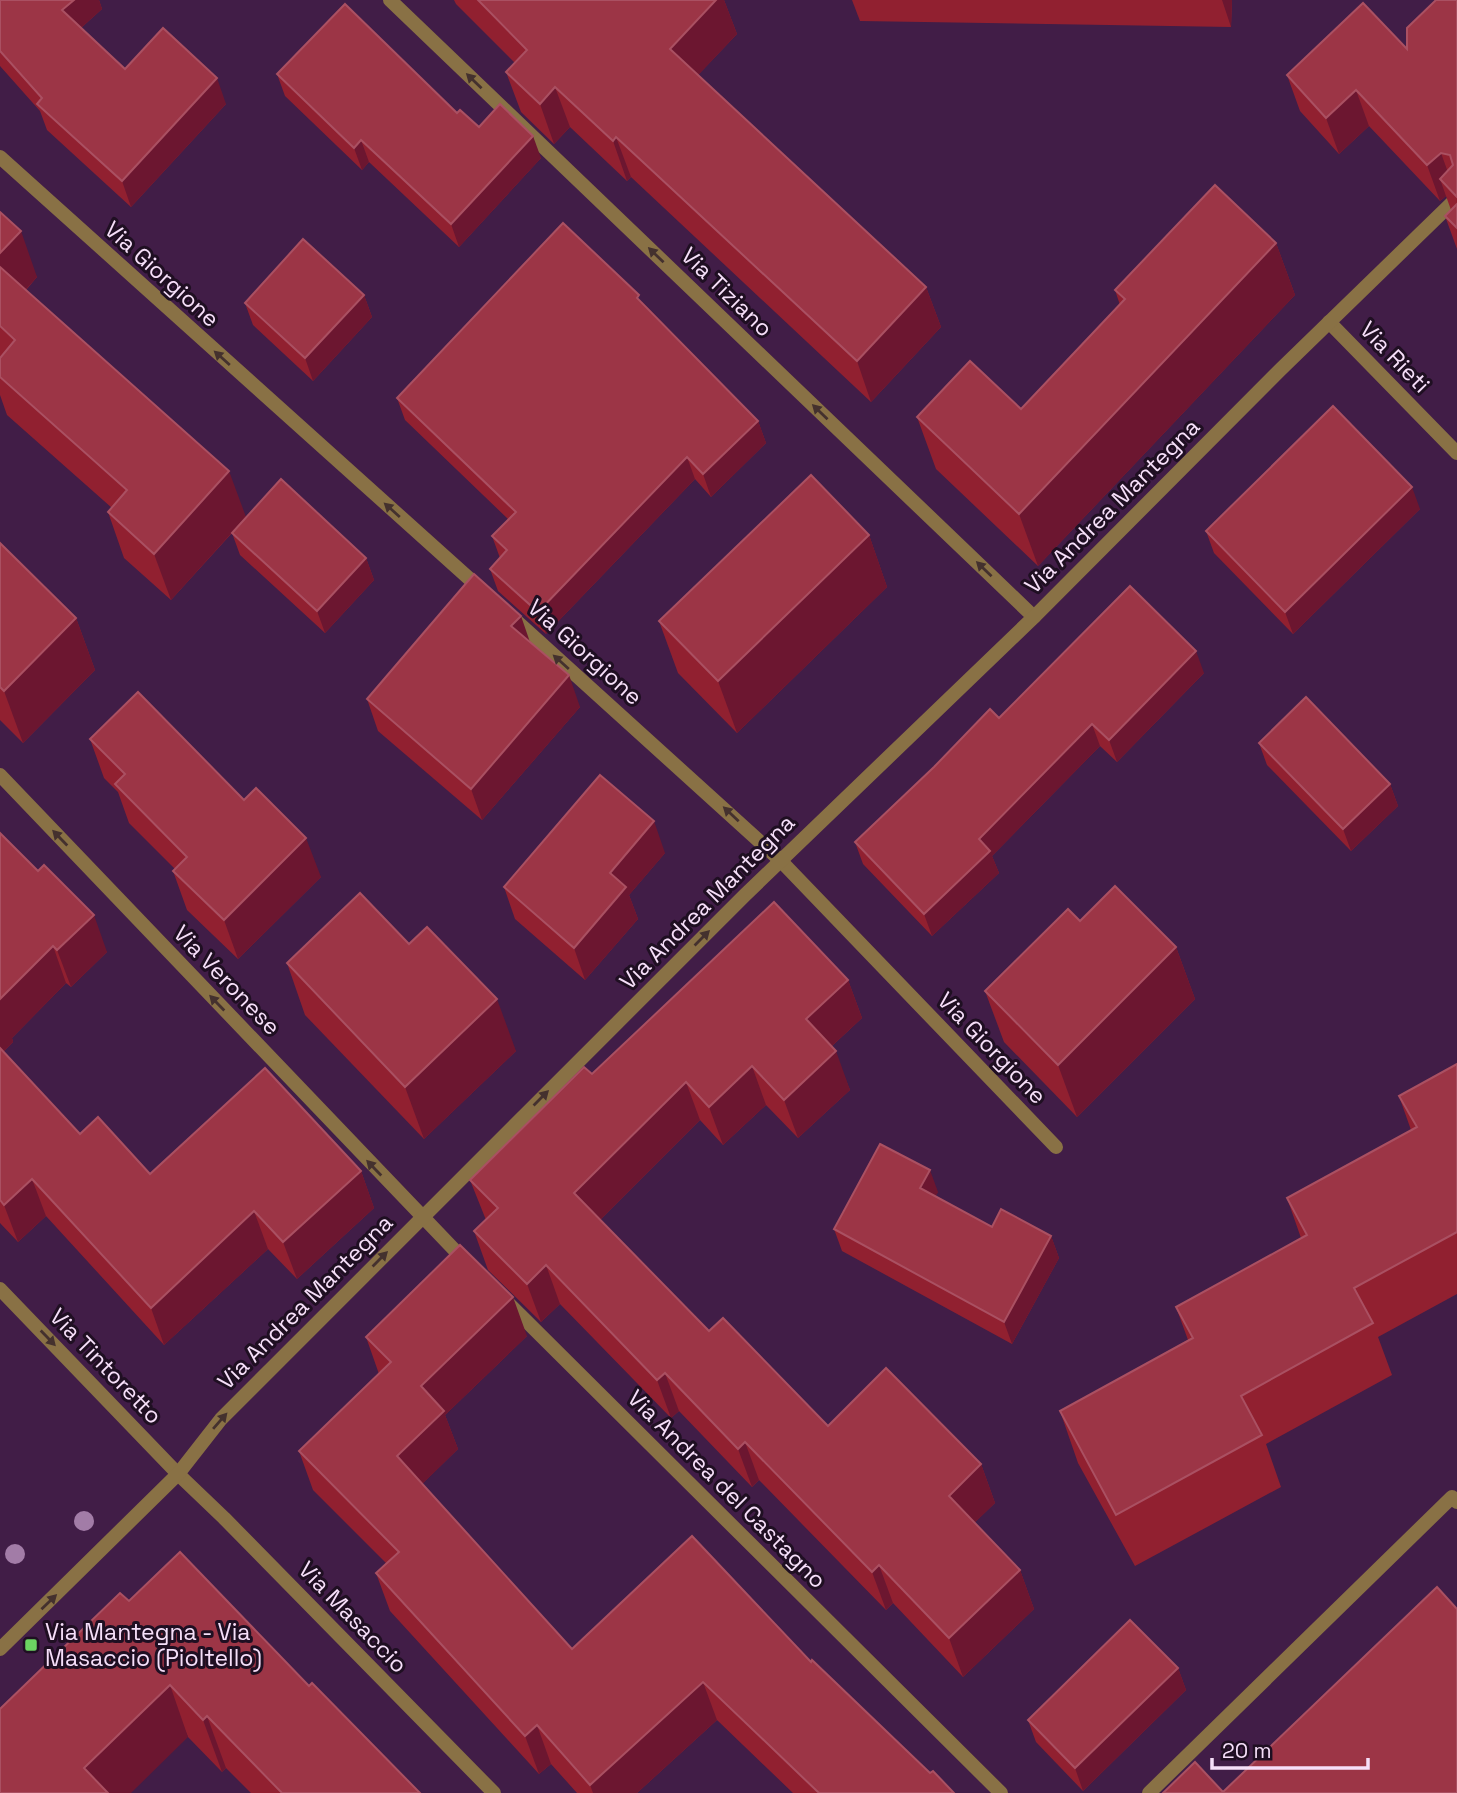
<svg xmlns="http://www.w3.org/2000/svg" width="1457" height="1793" viewBox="0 0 1457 1793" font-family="'Space Grotesk',sans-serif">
<rect width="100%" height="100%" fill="#411d47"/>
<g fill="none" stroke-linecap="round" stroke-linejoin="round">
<!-- lane -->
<polyline stroke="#897145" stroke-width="14" points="1149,1793 1452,1497 1457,1502"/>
<!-- street -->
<g stroke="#897145" stroke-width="14">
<polyline points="390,0 1034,617"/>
<polyline points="0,157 483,591"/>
<polyline points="1329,322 1457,453"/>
<polyline points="514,619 780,860 1056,1147"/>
<polyline points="0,775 466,1262"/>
<polyline points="0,1289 178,1474 224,1518 494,1793"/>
<polyline points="508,1303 1001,1793"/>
<polyline points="0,1649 178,1474 221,1419 745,895 1034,617 1280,370 1457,198"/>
</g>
</g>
<!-- trees -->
<g fill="#a27ca7">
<circle cx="84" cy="1521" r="10"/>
<circle cx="15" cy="1554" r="10"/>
</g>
<!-- wall -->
<g fill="#912030">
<polygon points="0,0 99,0 102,9 81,28 125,69 226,104 131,207 47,130 40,111 0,66"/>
<polygon points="454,0 724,0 737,34 698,75 926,287 941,327 871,402 631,177 627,181 570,127 554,144 521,112 506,72 515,63 456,4"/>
<polygon points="852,0 1232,0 1231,27 860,21"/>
<polygon points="1457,0 1457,249 1445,216 1451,210 1446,196 1440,201 1369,126 1339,154 1300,111 1287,75 1407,49"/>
<polygon points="277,74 457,113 479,127 541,158 459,247 369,162 362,170 285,96"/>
<polygon points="0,212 37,277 26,290 246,517 366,558 374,580 325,633 240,555 232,533 171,600 124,558 108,512 112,508 7,415 0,395"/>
<polygon points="1276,243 1295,295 1038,566 936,469 917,417 1021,409 1120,305 1115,290"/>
<polygon points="364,295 372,317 313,381 253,325 245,303"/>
<polygon points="642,302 758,421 766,443 711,497 695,479 546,634 498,591 490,569 500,558 492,536 508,519 405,420 397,398"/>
<polygon points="1420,509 1293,634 1214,553 1206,531"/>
<polygon points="869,535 887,587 737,733 678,673 659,621"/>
<polygon points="0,543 76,618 95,670 23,743 0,720"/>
<polygon points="530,642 580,707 482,820 378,731 367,699"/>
<polygon points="1204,673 1117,762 1100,746 992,856 999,873 932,936 863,864 855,842 934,767 999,718"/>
<polygon points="90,739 321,877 238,959 187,910 173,871 175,869 129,823 118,792 104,778"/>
<polygon points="1259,743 1390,784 1398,806 1351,851 1267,765"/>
<polygon points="0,833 107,952 71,987 66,983 12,1038 13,1042 3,1052 80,1134 150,1174 361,1171 374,1208 297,1279 268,1249 164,1345 46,1216 18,1242 0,1223"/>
<polygon points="665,853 629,895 638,919 585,980 515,919 504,887"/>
<polygon points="1080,921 1176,947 1195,999 1077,1117 1004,1042 985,991"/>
<polygon points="409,944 516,1051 424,1139 305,1015 287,963"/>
<polygon points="848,980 862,1018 832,1046 850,1090 798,1138 766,1105 723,1145 700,1120 600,1220 709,1331 828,1426 981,1464 995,1503 974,1523 1020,1570 1034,1609 963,1677 893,1603 886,1610 759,1480 752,1487 679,1411 671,1418 560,1304 541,1322 488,1270 474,1231 486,1220 470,1180 592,1074"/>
<polygon points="1457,1064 1457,1294 1378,1337 1392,1375 1266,1444 1281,1487 1135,1566 1078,1463 1060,1411 1188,1340 1176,1307 1301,1238 1287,1198 1411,1130 1399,1096"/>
<polygon points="938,1192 935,1196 992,1227 1051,1236 1059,1258 1012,1344 842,1251 834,1229"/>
<polygon points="527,1336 445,1415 458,1449 422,1484 572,1649 811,1662 930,1773 954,1793 793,1793 717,1720 637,1793 577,1793 551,1764 539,1774 390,1611 376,1573 386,1563 313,1490 299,1451 379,1374 366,1337"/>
<polygon points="129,1601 309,1686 420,1793 251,1793 226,1768 222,1772 188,1737"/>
<polygon points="1178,1668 1186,1690 1083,1791 1036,1742 1028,1720"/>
</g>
<!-- shaded-wall -->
<g fill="#6c1630">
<polygon points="74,0 99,0 102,9 72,36 62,10"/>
<polygon points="716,0 724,0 737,34 685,89 670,49"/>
<polygon points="1222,0 1232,0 1231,27"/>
<polygon points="217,78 226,104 131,207 122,181"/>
<polygon points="555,87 570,127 554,144 540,104"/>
<polygon points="1356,90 1369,126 1339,154 1326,118"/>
<polygon points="533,136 541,158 459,247 451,224"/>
<polygon points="616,137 631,177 627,181 613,141"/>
<polygon points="361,140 369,162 362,170 354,148"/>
<polygon points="1441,153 1454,189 1440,179 1446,196 1440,201 1427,165"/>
<polygon points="21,231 37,277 10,307 0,280 0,253"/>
<polygon points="1276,243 1295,295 1038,566 1019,514"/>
<polygon points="926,287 941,327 871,402 857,361"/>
<polygon points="364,295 372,317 313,381 305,358"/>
<polygon points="758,421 766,443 711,497 703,474"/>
<polygon points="687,457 695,479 546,634 538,612"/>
<polygon points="229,471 246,517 171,600 154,554"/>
<polygon points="1412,487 1420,509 1293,634 1285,612"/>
<polygon points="869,535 887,587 737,733 718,681"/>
<polygon points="366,558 374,580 325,633 317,611"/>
<polygon points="521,616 532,648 511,626"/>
<polygon points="76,618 95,670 23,743 4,691"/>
<polygon points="1196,651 1204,673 1117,762 1109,740"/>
<polygon points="569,675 580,707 482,820 471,789"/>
<polygon points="1092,724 1100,746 992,856 999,873 932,936 924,914 979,839"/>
<polygon points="1390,784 1398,806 1351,851 1343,829"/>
<polygon points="654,821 665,853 629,895 638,919 585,980 574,948 610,873"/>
<polygon points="306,838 321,877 238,959 224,920"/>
<polygon points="94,915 107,952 71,987 57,950"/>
<polygon points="53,946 66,983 12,1038 13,1042 0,1055 0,999"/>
<polygon points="1176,947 1195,999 1077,1117 1058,1065"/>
<polygon points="848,980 862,1018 820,1057 806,1019"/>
<polygon points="497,999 516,1051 424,1139 405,1087"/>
<polygon points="836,1051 850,1090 798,1138 784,1100"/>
<polygon points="752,1066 766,1105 723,1145 709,1107"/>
<polygon points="686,1082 700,1120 588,1232 574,1193"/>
<polygon points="930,1170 938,1192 928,1210 920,1188"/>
<polygon points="361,1171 374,1208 297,1279 283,1242"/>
<polygon points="32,1179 46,1216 18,1242 4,1205"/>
<polygon points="254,1211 268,1249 164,1345 151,1308"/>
<polygon points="1051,1236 1059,1258 1012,1344 1004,1322"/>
<polygon points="546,1265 560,1304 541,1322 527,1284"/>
<polygon points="513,1297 527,1336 445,1415 458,1449 411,1495 397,1456 421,1386"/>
<polygon points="665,1373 679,1411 671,1418 657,1380"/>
<polygon points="745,1442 759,1480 752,1487 738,1449"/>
<polygon points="981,1464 995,1503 963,1534 949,1496"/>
<polygon points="879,1565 893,1603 886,1610 872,1572"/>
<polygon points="1020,1570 1034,1609 963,1677 949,1638"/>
<polygon points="1178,1668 1186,1690 1083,1791 1075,1768"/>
<polygon points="703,1682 717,1720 637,1793 593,1793 590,1785"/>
<polygon points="170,1685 188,1737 131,1793 93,1793 84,1768"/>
<polygon points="207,1716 226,1768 222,1772 203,1720"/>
<polygon points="537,1725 551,1764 539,1774 525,1736"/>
</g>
<!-- building -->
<g fill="#9c3546" stroke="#aa5062" stroke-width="2">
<polygon points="0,0 74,0 62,10 125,69 163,28 217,78 122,181 37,104 42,98 0,51"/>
<polygon points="478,0 716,0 670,49 926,287 857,361 616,137 613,141 555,87 540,104 506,72 527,50"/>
<polygon points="1436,0 1457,0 1457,197 1440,179 1453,165 1450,155 1441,153 1427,165 1356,90 1326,118 1287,75 1363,3 1407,49 1407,28"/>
<polygon points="345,4 457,113 460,110 479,127 500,104 533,136 451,224 361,140 354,148 277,74"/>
<polygon points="1215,185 1276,243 1019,514 917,417 970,361 1021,409 1125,299 1115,290"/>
<polygon points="1457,204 1457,228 1445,216"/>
<polygon points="0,212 21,231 0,253"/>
<polygon points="563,223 639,295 637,298 758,421 703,474 687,457 538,612 490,569 507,550 492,536 516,512 397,398"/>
<polygon points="303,239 364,295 305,358 245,303"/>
<polygon points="0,267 229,471 154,554 108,512 127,490 0,377 0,358 15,340 0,326"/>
<polygon points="1333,406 1412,487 1285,612 1206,531"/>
<polygon points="811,475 869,535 718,681 659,621"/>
<polygon points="281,479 366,558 317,611 232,533"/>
<polygon points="0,543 76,618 4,691 0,687"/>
<polygon points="474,574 521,616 511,626 569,675 471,789 367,699"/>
<polygon points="1130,586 1196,651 1109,740 1092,724 979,839 990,851 924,914 855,842 934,767 990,709 999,718"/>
<polygon points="138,692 244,800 256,788 306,838 224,920 173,871 187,857 115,784 125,774 90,739"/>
<polygon points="1306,697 1390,784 1343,829 1259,743"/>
<polygon points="600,775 654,821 610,873 626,887 574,948 504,887"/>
<polygon points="0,833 38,871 44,865 94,915 57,950 53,946 0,999"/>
<polygon points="1115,886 1176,947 1058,1065 985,991 1068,909 1080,921"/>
<polygon points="360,893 409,944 427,927 497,999 405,1087 287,963"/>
<polygon points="774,902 848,980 806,1019 836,1051 784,1100 752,1066 709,1107 686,1082 574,1193 709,1331 723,1318 828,1426 886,1368 981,1464 949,1496 1020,1570 949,1638 879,1565 872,1572 745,1442 738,1449 665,1373 657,1380 546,1265 527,1284 474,1231 498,1208 470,1180 584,1067 592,1074"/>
<polygon points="0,1048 80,1134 98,1117 150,1174 265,1068 361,1171 283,1242 254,1211 151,1308 32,1179 4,1205 0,1200"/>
<polygon points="1457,1064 1457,1232 1354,1288 1373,1323 1241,1396 1262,1435 1116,1515 1060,1411 1193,1338 1176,1307 1307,1235 1287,1198 1417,1127 1399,1096"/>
<polygon points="880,1144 930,1170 920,1188 992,1227 1001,1209 1051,1236 1004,1322 834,1229"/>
<polygon points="460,1245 513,1297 421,1386 444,1411 397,1456 572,1649 692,1536 811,1662 812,1660 930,1773 933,1771 954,1793 819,1793 703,1682 590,1785 537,1725 525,1736 376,1573 399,1552 299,1451 391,1362 366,1337"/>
<polygon points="180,1552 309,1686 312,1683 420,1793 282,1793 207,1716 203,1720 170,1685 84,1768 108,1793 0,1793 0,1709 120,1593 129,1601"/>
<polygon points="1437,1587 1457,1609 1457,1793 1163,1793 1195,1762 1223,1792"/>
<polygon points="1130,1620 1178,1668 1075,1768 1028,1720"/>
</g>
<!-- one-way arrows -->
<defs><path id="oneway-solid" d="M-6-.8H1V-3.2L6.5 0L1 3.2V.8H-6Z" transform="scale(1.75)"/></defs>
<g fill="#44312e">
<use href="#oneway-solid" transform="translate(474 81) rotate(-136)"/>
<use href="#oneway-solid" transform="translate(656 255) rotate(-136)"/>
<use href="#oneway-solid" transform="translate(222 358) rotate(-138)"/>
<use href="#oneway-solid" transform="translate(820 412) rotate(-136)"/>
<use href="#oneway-solid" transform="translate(392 510) rotate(-138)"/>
<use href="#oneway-solid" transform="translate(984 569) rotate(-136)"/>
<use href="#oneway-solid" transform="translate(561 662) rotate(-138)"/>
<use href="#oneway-solid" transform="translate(731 814) rotate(-137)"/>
<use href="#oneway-solid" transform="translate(60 838) rotate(-134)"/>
<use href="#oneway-solid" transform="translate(702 938) rotate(-45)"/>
<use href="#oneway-solid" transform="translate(217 1003) rotate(-134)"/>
<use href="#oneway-solid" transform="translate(541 1098) rotate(-45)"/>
<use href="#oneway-solid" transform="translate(374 1168) rotate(-134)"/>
<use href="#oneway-solid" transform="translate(380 1259) rotate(-45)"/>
<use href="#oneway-solid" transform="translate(48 1338) rotate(46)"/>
<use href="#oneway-solid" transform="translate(220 1421) rotate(-49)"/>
<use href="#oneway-solid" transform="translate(49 1602) rotate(-44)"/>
</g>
<!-- markers -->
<rect fill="#6cd362" stroke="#1f0f22" stroke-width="2.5" x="24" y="1638" width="14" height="14" rx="3.5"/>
<g text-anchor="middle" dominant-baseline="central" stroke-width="6" stroke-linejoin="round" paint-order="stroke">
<!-- street labels -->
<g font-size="23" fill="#f6dff9" stroke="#1f0f22">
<text transform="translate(162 274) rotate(42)">Via Giorgione</text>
<text transform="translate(727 292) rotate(44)">Via Tiziano</text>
<text transform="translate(1395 357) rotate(46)">Via Rieti</text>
<text transform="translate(1112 506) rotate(-45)">Via Andrea Mantegna</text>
<text transform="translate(585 652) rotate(42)">Via Giorgione</text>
<text transform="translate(707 902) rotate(-45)">Via Andrea Mantegna</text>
<text transform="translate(227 980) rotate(46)">Via Veronese</text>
<text transform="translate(992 1048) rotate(46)">Via Giorgione</text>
<text transform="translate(305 1302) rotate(-45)">Via Andrea Mantegna</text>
<text transform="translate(106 1366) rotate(46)">Via Tintoretto</text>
<text transform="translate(727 1489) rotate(45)">Via Andrea del Castagno</text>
<text transform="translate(353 1617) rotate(46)">Via Masaccio</text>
</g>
<!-- poi labels -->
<g font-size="23" fill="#f6dff9" stroke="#1f0f22" text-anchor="start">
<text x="45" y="1632">Via Mantegna - Via<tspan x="45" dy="26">Masaccio (Pioltello)</tspan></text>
</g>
</g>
<!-- scale -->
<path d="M1212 1758v10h156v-10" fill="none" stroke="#f6dff9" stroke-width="3.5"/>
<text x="1222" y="1758" font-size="21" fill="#f6dff9" stroke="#1f0f22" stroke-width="5" paint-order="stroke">20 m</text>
</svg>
